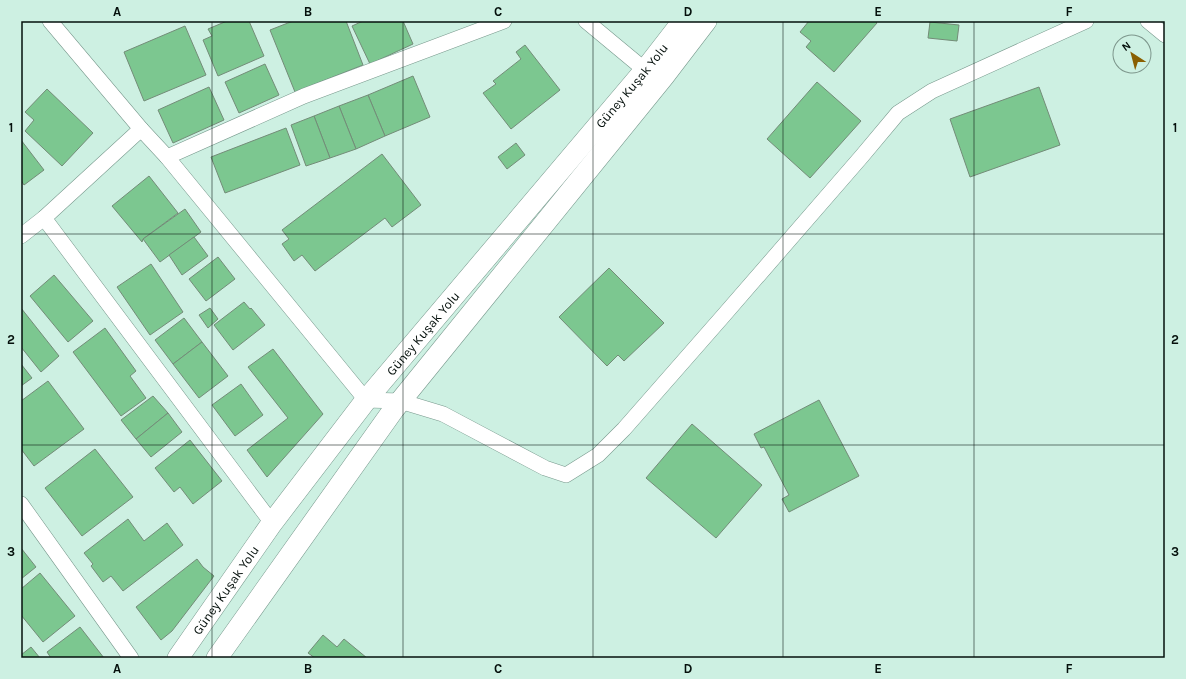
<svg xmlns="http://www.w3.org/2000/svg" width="1186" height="679" viewBox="0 0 1186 679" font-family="Karla,sans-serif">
<rect width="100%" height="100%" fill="#cdf0e2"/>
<!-- building -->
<g fill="#7cc790" stroke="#738c78">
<polygon points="227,21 249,21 264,56 218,76 203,40 212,36 208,29"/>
<polygon points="293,21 346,21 363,65 295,92 270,30"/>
<polygon points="363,21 403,21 413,44 370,64 352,26"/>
<polygon points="809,21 875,21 877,23 834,72 806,47 811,41 800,32"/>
<polygon points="930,22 959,25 957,41 928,38"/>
<polygon points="185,26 206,75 144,101 124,52"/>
<polygon points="525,45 560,90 511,129 483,93 496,84 493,81 521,59 516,52"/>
<polygon points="265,64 279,95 239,113 225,82"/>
<polygon points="413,76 430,117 385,136 368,95"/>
<polygon points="817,82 861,121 810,178 767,139"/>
<polygon points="209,87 224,120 173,143 158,110"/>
<polygon points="1039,87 1060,145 970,177 950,119"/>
<polygon points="47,89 93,133 62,166 25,131 34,120 25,112"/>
<polygon points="368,95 385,136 356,149 339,106"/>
<polygon points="339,106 356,149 330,158 314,116"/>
<polygon points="314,116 330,158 306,166 291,125"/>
<polygon points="286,128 300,165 225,193 211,157"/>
<polygon points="21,140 44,170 24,185 21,180"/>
<polygon points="516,143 525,155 507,169 498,157"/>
<polygon points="382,154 421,205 392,227 385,218 315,271 302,255 294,261 282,244 289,239 282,230"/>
<polygon points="149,176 178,213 143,239 142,242 112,206"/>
<polygon points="185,209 201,232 160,262 143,239"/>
<polygon points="194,237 208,256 182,275 169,255"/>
<polygon points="218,257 235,279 206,301 189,279"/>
<polygon points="151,264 183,312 150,335 117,287"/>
<polygon points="609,268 664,323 624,361 618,355 607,366 559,317"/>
<polygon points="54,275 93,321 68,342 30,296"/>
<polygon points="244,302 250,309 251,308 265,325 233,350 214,325"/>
<polygon points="21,308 59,356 41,372 21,347"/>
<polygon points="210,308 218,319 208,328 199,315"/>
<polygon points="184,318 202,342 173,364 155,340"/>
<polygon points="105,328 136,371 130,376 146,398 121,416 73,352"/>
<polygon points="202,342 228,376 199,398 173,364"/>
<polygon points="273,349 323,414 267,477 247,450 288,418 248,367"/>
<polygon points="21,364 32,378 21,386"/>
<polygon points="48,381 84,429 34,466 21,449 21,401"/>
<polygon points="241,384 263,415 235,436 212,405"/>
<polygon points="153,396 168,413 136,439 121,420"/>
<polygon points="819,400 859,476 789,512 782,499 789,495 764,447 761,448 754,434"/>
<polygon points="168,413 182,432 151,457 136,439"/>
<polygon points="692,424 762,485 716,538 646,478"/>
<polygon points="190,440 222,481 193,504 180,487 174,492 155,468"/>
<polygon points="95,449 133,497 82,536 45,488"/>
<polygon points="128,519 144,541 167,523 183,545 123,591 111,576 103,582 91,566 93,564 84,553"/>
<polygon points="21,548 36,567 21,579"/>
<polygon points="197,559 203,567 214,576 172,631 161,640 136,607"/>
<polygon points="40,573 75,616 43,642 21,615 21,589"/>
<polygon points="80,627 104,658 51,658 47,652"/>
<polygon points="323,635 337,647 344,639 367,658 315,658 308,653"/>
<polygon points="31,647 40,658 21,658 21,655"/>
</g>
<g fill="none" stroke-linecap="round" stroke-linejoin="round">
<defs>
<g id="street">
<polyline points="50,21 141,129"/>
<polyline points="586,21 645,70"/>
<polyline points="1148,21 1165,35"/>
<polyline points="167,157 304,96 504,21"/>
<polyline points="44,218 272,523"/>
<polyline points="21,236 44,218 141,129 167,157 366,400 400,401 443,414 545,468 566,475 598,455 624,429 724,315 862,156 898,113 932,91 1086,21"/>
<polyline points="21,504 131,658"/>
</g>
<g id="secondary">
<path id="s1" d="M 178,658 L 272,523 L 366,400 L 645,70 L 683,21"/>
<polyline points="217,658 394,409 664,76 706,21"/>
</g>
</defs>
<!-- street casing -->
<use href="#street" stroke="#78998d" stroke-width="16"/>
<!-- secondary casing -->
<use href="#secondary" stroke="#78998d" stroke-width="22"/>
<!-- street -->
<use href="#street" stroke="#fff" stroke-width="15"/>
<!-- secondary -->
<use href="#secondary" stroke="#fff" stroke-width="21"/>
</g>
<!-- grid -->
<path fill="none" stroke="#05100c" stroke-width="1" stroke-opacity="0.55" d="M 212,21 L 212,658M 403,21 L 403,658M 593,21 L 593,658M 783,21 L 783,658M 974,21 L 974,658M 21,234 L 1165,234M 21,445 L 1165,445"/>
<g text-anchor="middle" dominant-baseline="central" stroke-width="3" stroke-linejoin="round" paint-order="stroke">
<!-- street labels -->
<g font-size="13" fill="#05100c" stroke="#cdf0e2">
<text stroke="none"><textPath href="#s1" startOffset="731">Güney Kuşak Yolu</textPath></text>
<text stroke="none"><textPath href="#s1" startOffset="407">Güney Kuşak Yolu</textPath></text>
<text stroke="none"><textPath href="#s1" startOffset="83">Güney Kuşak Yolu</textPath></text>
</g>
</g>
<!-- border -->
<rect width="1186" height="679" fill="none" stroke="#cdf0e2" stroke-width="44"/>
<!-- north arrow -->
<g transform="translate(1132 54) rotate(324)"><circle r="19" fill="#cdf0e2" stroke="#7d968c"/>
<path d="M0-3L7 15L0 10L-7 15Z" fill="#8a5f01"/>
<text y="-6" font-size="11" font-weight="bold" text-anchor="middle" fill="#05100c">N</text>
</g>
<rect x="22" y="22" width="1142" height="635" fill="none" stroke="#05100c" stroke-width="1.5"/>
<g font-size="13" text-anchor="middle" font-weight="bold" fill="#05100c">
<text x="117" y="16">A</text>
<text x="308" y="16">B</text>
<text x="498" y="16">C</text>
<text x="688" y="16">D</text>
<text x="878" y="16">E</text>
<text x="1069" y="16">F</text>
<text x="11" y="132">1</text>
<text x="1175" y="132">1</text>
<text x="11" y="344">2</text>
<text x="1175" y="344">2</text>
<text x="11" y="556">3</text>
<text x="1175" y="556">3</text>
<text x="117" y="673">A</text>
<text x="308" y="673">B</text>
<text x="498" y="673">C</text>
<text x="688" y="673">D</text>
<text x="878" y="673">E</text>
<text x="1069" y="673">F</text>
</g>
</svg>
